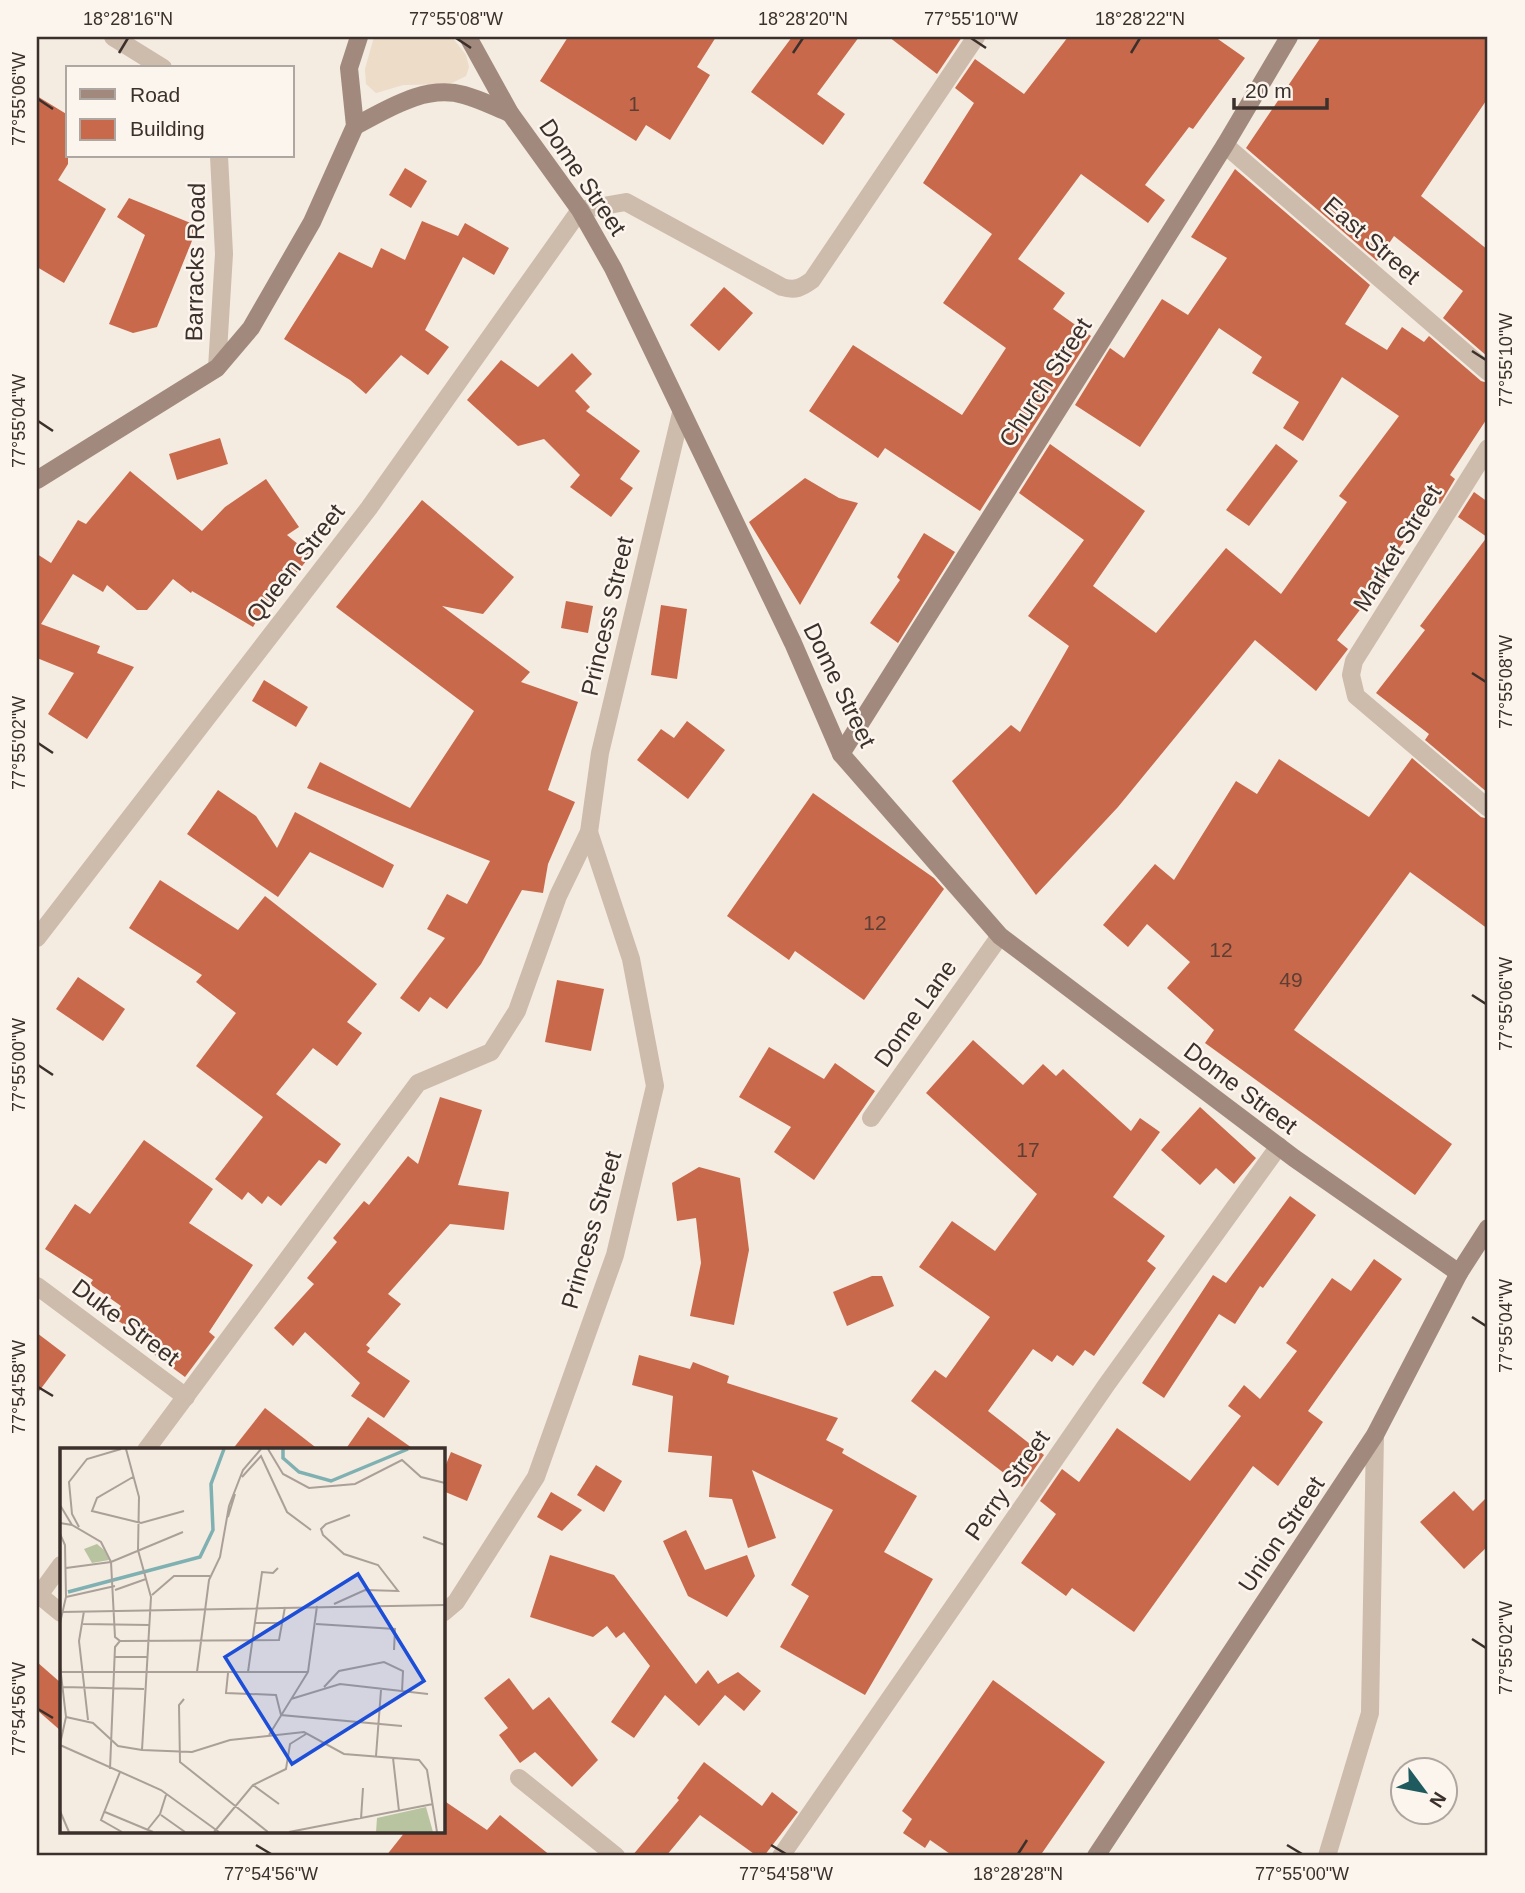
<svg xmlns="http://www.w3.org/2000/svg" width="1525" height="1893" viewBox="0 0 1525 1893" font-family="Arial,sans-serif">
<rect width="100%" height="100%" fill="#f4ebe1"/>
<!-- plaza -->
<polygon fill="#ecdcc8" points="374,37 452,37 466,55 469,67 466,76 450,84 403,85 376,93 366,84 365,69"/>
<!-- building -->
<g fill="#c8694b">
<polygon points="568,37 716,37 697,67 710,75 670,140 646,125 636,141 540,81"/>
<polygon points="792,37 859,37 817,94 845,114 823,145 751,92"/>
<polygon points="889,37 962,37 937,74"/>
<polygon points="1068,37 1215,37 1245,58 1193,129 1189,127 1145,185 1165,200 1148,223 1081,174 1018,259 1065,293 1053,309 1091,336 980,511 885,448 878,458 809,411 853,345 962,415 1006,348 943,303 992,234 923,183 974,103 955,88 975,59 1024,94"/>
<polygon points="1321,37 1488,37 1488,98 1421,196 1488,250 1488,357 1443,318 1463,291 1394,236 1377,261 1246,148"/>
<polygon points="37,96 68,115 68,164 58,180 106,209 64,283 37,267"/>
<polygon points="405,168 427,181 411,208 389,195"/>
<polygon points="1235,169 1370,285 1345,324 1387,350 1402,327 1424,342 1429,336 1481,381 1488,383 1488,417 1450,475 1455,479 1440,504 1435,500 1389,562 1394,565 1337,640 1348,649 1316,691 1255,640 1118,807 1036,895 952,781 1011,725 1020,732 1069,646 1028,616 1084,540 1019,493 1050,444 1145,511 1093,586 1156,633 1226,548 1281,594 1347,502 1339,496 1399,416 1342,377 1303,441 1283,428 1299,402 1252,373 1262,357 1219,328 1140,447 1075,405 1110,348 1124,358 1162,299 1188,315 1227,258 1191,237"/>
<polygon points="129,198 198,226 157,327 133,333 109,324 145,235 117,217"/>
<polygon points="422,221 458,236 465,223 509,248 494,275 463,257 425,330 449,347 428,375 401,355 366,394 350,380 284,339 339,252 372,268 381,248 405,260"/>
<polygon points="724,287 753,313 719,351 690,325"/>
<polygon points="572,353 592,374 575,391 590,407 586,411 640,451 620,479 633,488 611,517 570,487 580,475 544,439 518,446 467,400 501,360 538,387"/>
<polygon points="220,438 228,464 177,480 169,454"/>
<polygon points="1276,444 1298,461 1249,526 1226,510"/>
<polygon points="130,471 202,531 225,507 266,479 299,527 287,535 311,555 282,591 277,587 253,627 192,591 191,593 173,579 147,610 137,610 107,585 103,592 73,574 41,624 100,646 97,653 134,667 87,739 48,714 74,673 37,658 37,554 51,563 78,520 86,524"/>
<polygon points="805,478 839,498 858,503 800,605 749,522"/>
<polygon points="1474,492 1488,502 1488,793 1425,740 1429,734 1376,693 1425,630 1420,626 1487,537 1458,517"/>
<polygon points="422,500 514,577 483,614 442,606 530,672 521,682 578,702 548,790 575,802 548,864 543,893 522,890 481,964 447,1009 430,997 419,1012 400,998 445,938 427,929 447,894 467,904 490,861 307,788 320,762 410,808 474,711 336,607"/>
<polygon points="924,533 955,552 898,643 870,623 900,580 897,577"/>
<polygon points="566,601 593,606 588,633 561,628"/>
<polygon points="661,605 687,609 677,679 651,675"/>
<polygon points="264,680 308,707 296,727 252,701"/>
<polygon points="687,721 725,750 688,799 637,760 661,729 674,738"/>
<polygon points="1412,758 1481,817 1488,819 1488,929 1410,872 1294,1030 1452,1144 1415,1195 1205,1043 1214,1030 1167,988 1190,962 1147,924 1128,947 1103,925 1155,864 1174,880 1236,781 1257,794 1279,759 1369,817"/>
<polygon points="218,790 256,816 277,848 295,812 394,865 383,888 310,852 278,897 187,834"/>
<polygon points="813,793 934,878 944,889 864,1000 795,951 789,960 727,916"/>
<polygon points="160,880 238,930 265,896 377,984 347,1022 362,1033 337,1066 313,1048 276,1094 341,1144 326,1164 319,1160 281,1206 268,1196 262,1204 248,1192 242,1200 215,1179 263,1117 196,1066 236,1013 196,982 202,975 129,928"/>
<polygon points="78,977 125,1009 103,1041 56,1009"/>
<polygon points="557,980 604,989 591,1051 545,1042"/>
<polygon points="973,1040 1023,1085 1043,1064 1056,1076 1063,1069 1131,1131 1140,1118 1160,1132 1113,1197 1165,1236 1147,1261 1156,1268 1094,1356 1085,1350 1073,1366 1057,1355 1052,1362 1033,1349 988,1411 1044,1455 1022,1487 911,1401 935,1370 946,1378 990,1317 919,1267 952,1221 995,1251 1037,1194 926,1093"/>
<polygon points="769,1047 824,1079 835,1063 875,1091 814,1180 774,1152 791,1127 739,1097"/>
<polygon points="440,1097 482,1110 458,1185 509,1192 504,1230 450,1224 388,1294 401,1304 366,1345 370,1348 367,1352 410,1381 384,1418 351,1396 360,1383 305,1332 293,1346 274,1328 314,1284 307,1278 337,1242 333,1238 364,1201 369,1205 408,1156 418,1164"/>
<polygon points="1200,1107 1256,1158 1234,1184 1216,1168 1200,1185 1161,1150"/>
<polygon points="144,1140 213,1189 189,1223 253,1265 209,1332 215,1337 185,1377 151,1352 155,1347 113,1317 121,1306 90,1284 93,1280 45,1249 75,1204 90,1214"/>
<polygon points="699,1167 740,1178 749,1250 734,1325 690,1316 701,1263 696,1218 677,1221 672,1183"/>
<polygon points="1290,1196 1316,1215 1263,1288 1260,1286 1235,1324 1219,1314 1164,1398 1142,1383 1213,1275 1226,1283"/>
<polygon points="1374,1259 1402,1279 1308,1411 1323,1422 1278,1486 1253,1466 1134,1632 1072,1588 1066,1596 1021,1563 1056,1514 1040,1501 1062,1469 1079,1482 1117,1428 1190,1481 1241,1416 1228,1406 1244,1385 1260,1399 1297,1351 1286,1343 1332,1278 1351,1291"/>
<polygon points="872,1276 882,1276 894,1306 847,1326 833,1292"/>
<polygon points="37,1333 66,1355 37,1394"/>
<polygon points="639,1355 690,1369 693,1362 729,1376 727,1383 838,1418 826,1440 844,1449 842,1453 917,1496 884,1552 933,1579 865,1695 780,1647 809,1596 791,1585 833,1510 752,1470 776,1538 748,1548 732,1499 709,1497 712,1456 668,1452 673,1396 632,1385"/>
<polygon points="265,1408 319,1450 232,1450"/>
<polygon points="368,1417 415,1450 345,1450"/>
<polygon points="451,1452 482,1465 467,1501 443,1491 443,1472"/>
<polygon points="596,1465 622,1481 604,1512 577,1495"/>
<polygon points="1454,1491 1473,1511 1488,1496 1488,1546 1464,1569 1420,1522"/>
<polygon points="551,1492 582,1510 562,1531 537,1517"/>
<polygon points="686,1530 705,1570 747,1555 755,1576 727,1617 688,1596 663,1541"/>
<polygon points="550,1555 614,1575 696,1684 708,1670 718,1684 738,1672 761,1691 744,1711 725,1695 699,1726 665,1695 634,1738 611,1722 650,1666 624,1632 616,1638 607,1626 593,1637 530,1617"/>
<polygon points="37,1662 61,1683 61,1731 37,1710"/>
<polygon points="509,1678 533,1710 549,1697 598,1760 572,1787 535,1752 520,1763 499,1735 508,1728 484,1698"/>
<polygon points="993,1680 1105,1762 1040,1856 953,1856 930,1840 925,1848 903,1833 912,1819 902,1811"/>
<polygon points="704,1762 762,1806 772,1792 798,1812 764,1856 757,1856 700,1815 666,1856 632,1856 679,1800 677,1798"/>
<polygon points="443,1800 487,1830 500,1815 551,1856 386,1856 405,1832 443,1832"/>
</g>
<g fill="none" stroke-linecap="round" stroke-linejoin="round">
<!-- street -->
<g stroke="#cdbbac" stroke-width="18">
<polyline points="113,37 163,68"/>
<polyline points="1225,145 1488,372"/>
<polyline points="217,368 224,254 219,156"/>
<polyline points="1488,448 1354,661 1351,675 1356,696 1488,808"/>
<path d="M 37,938 L 369,508 L 580,210 L 626,202 L 782,287 C 795,291 801,288 812,280 L 976,37"/>
<polyline points="871,1118 1000,936"/>
<polyline points="37,1286 186,1397"/>
<polyline points="146,1450 418,1083 491,1052 517,1011 558,896 589,832 600,753 681,413"/>
<polyline points="39,1595 61,1613"/>
<polyline points="37,1598 61,1565"/>
<polyline points="443,1613 456,1602 536,1477 615,1255 655,1086 631,959 589,832"/>
<polyline points="519,1778 616,1856"/>
<polyline points="781,1856 1107,1384 1279,1146"/>
<polyline points="1327,1856 1370,1713 1375,1435"/>
</g>
<!-- secondary -->
<g stroke="#a18a7d" stroke-width="18">
<polyline points="468,37 510,113 580,210 613,268 793,643 841,754 1000,936 1294,1158 1459,1273"/>
<path d="M 355,126 C 388,109 425,84 464,95 C 479,99 495,107 510,113"/>
<polyline points="37,480 217,368 251,328 312,222 355,126 349,68 359,37"/>
<polyline points="841,754 1225,145 1289,37"/>
<polyline points="1096,1856 1375,1435 1459,1273 1488,1228"/>
</g>
</g>
<!-- ticks -->
<path fill="none" stroke="#3b302b" stroke-width="2.5" d="M 456,38 L 471,48M 971,38 L 986,48M 119,53 L 128,38M 793,53 L 803,38M 1131,53 L 1140,38M 38,99 L 53,109M 1472,351 L 1486,360M 38,421 L 53,431M 1472,673 L 1486,682M 38,743 L 53,753M 1472,995 L 1486,1004M 38,1065 L 53,1075M 1472,1317 L 1486,1326M 38,1387 L 53,1396M 1472,1639 L 1486,1648M 38,1709 L 53,1718M 256,1845 L 271,1854M 771,1845 L 786,1854M 1287,1845 L 1302,1854M 1018,1854 L 1027,1840"/>
<g text-anchor="middle" dominant-baseline="central" stroke-width="5" stroke-linejoin="round" paint-order="stroke">
<!-- number labels -->
<g font-size="21" fill="#5e3e33">
<text x="634" y="103">1</text>
<text x="875" y="922">12</text>
<text x="1221" y="949">12</text>
<text x="1291" y="979">49</text>
<text x="1028" y="1149">17</text>
</g>
<!-- street labels -->
<g font-size="24" fill="#3b302b" stroke="#fbf5ee">
<text transform="translate(583 177) rotate(56)">Dome Street</text>
<text transform="translate(1372 240) rotate(41)">East Street</text>
<text transform="translate(195 262) rotate(-89)">Barracks Road</text>
<text transform="translate(1045 382) rotate(-57)">Church Street</text>
<text transform="translate(1397 548) rotate(-58)">Market Street</text>
<text transform="translate(295 563) rotate(-52)">Queen Street</text>
<text transform="translate(607 616) rotate(-77)">Princess Street</text>
<text transform="translate(840 685) rotate(64)">Dome Street</text>
<text transform="translate(915 1013) rotate(-55)">Dome Lane</text>
<text transform="translate(1241 1088) rotate(37)">Dome Street</text>
<text transform="translate(591 1230) rotate(-74)">Princess Street</text>
<text transform="translate(126 1322) rotate(37)">Duke Street</text>
<text transform="translate(1007 1485) rotate(-55)">Perry Street</text>
<text transform="translate(1281 1534) rotate(-56)">Union Street</text>
</g>
</g>
<!-- overview -->
<g transform="translate(60 1448)">
<rect width="385" height="385" fill="#f4ebe1"/>
<path d="M 37,96 L 44,102 L 49,112 L 32,115 L 24,101 ZM 366,359 L 373,384 L 316,384 L 317,370 Z" fill="#b8c4a0"/>
<path fill="none" stroke="#7fb0b2" stroke-width="3.5" d="M 223,1 L 223,10 L 239,24 L 271,33 L 348,1M 8,144 L 140,109 L 153,82 L 151,36 L 164,1"/>
<path fill="none" stroke="#aaa098" stroke-width="2" d="M 66,1 L 79,49 L 78,102 L 91,149 L 82,302M 208,1 L 223,26 L 249,40 L 295,36 L 342,12 L 361,29 L 385,35M 73,29 L 37,50 L 32,63 L 81,75 L 124,63M 182,29 L 201,8 L 227,64 L 251,82M 0,57 L 12,77M 168,69 L 175,46M 0,75 L 12,77 L 41,94 L 51,114 L 55,189 L 60,193 L 55,199 L 50,321M 19,79 L 12,66 L 9,34 L 27,11 L 61,1M 0,86 L 5,97 L 6,149 L 0,175M 363,89 L 385,97M 6,120 L 51,114 L 123,84M 55,142 L 86,131M 92,147 L 114,128 L 150,128M 6,149 L 55,138M 274,156 L 305,142 L 338,143 L 318,117 L 284,106 L 263,87 L 261,81 L 266,76 L 290,67M 24,163 L 19,193 L 28,272M 2,164 L 385,157M 195,175 L 223,175M 23,176 L 89,177M 256,176 L 335,181 L 334,202M 60,193 L 219,192 L 225,159M 55,209 L 87,209M 0,218 L 6,269 L 0,296M 1,224 L 248,224M 137,224 L 149,132 L 160,109 L 169,58 L 183,22 L 201,1M 188,224 L 202,124 L 213,125 L 218,120M 168,225 L 166,245 L 216,247 L 221,267 L 342,278M 3,239 L 84,241M 264,239 L 279,223 L 324,214 L 343,223 L 342,244M 124,251 L 119,257 L 120,314 L 208,384M 231,251 L 280,236 L 368,246M 6,269 L 33,275 L 58,298 L 82,302 L 132,304 L 170,292 L 244,284 L 284,306 L 359,312 L 367,322 L 377,384M 209,287 L 248,224 L 257,158M 0,297 L 101,342 L 159,384M 316,308 L 321,242M 333,310 L 339,363M 60,324 L 41,372 L 62,384M 193,337 L 219,356M 0,363 L 9,384M 45,364 L 93,384M 101,367 L 125,384M 301,371 L 303,340M 88,381 L 100,366 L 106,347M 154,384 L 193,337 L 226,321 L 230,296 L 246,286M 229,384 L 373,356"/>
<path fill="#1d4ed8" fill-opacity="0.15" stroke="#1d4ed8" stroke-width="3.5" d="M 298,126 L 364,233 L 232,316 L 165,209 Z"/>
<rect width="385" height="385" fill="none" stroke="#3b302b" stroke-width="3.5"/>
</g>
<!-- border -->
<rect width="1525" height="1893" fill="none" stroke="#fbf5ee" stroke-width="77"/>
<!-- legend -->
<rect x="66" y="66" width="228" height="91" fill="#fbf5ee" stroke="#aea6a0" stroke-width="2"/>
<rect x="80" y="89" width="35" height="10" fill="#a18a7d" stroke="#aea6a0" stroke-width="2"/>
<text x="130" y="102" font-size="21" fill="#3b302b">Road</text>
<rect x="80" y="119" width="35" height="21" fill="#c8694b" stroke="#aea6a0" stroke-width="2"/>
<text x="130" y="136" font-size="21" fill="#3b302b">Building</text>
<!-- north arrow -->
<g transform="translate(1424 1791) rotate(122)"><circle r="33" fill="#fbf5ee" stroke="#aea6a0" stroke-width="2"/>
<path d="M0-5L12 26L0 18L-12 26Z" fill="#1f5a5e"/>
<text y="-10" font-size="19" font-weight="bold" text-anchor="middle" fill="#3b302b">N</text>
</g>
<!-- scale -->
<path d="M1234 98v10h93v-10" fill="none" stroke="#3b302b" stroke-width="3.5"/>
<text x="1245" y="98" font-size="21" fill="#3b302b" stroke="#fbf5ee" stroke-width="5" paint-order="stroke">20 m</text>
<rect x="38" y="38" width="1448" height="1816" fill="none" stroke="#3b302b" stroke-width="2.5"/>
<g font-size="18" text-anchor="middle" fill="#3b302b">
<text x="128" y="25">18°28'16"N</text>
<text x="456" y="25">77°55'08"W</text>
<text x="803" y="25">18°28'20"N</text>
<text x="971" y="25">77°55'10"W</text>
<text x="1140" y="25">18°28'22"N</text>
<text transform="translate(19 99) rotate(-90)" y="6">77°55'06"W</text>
<text transform="translate(1506 360) rotate(-90)" y="6">77°55'10"W</text>
<text transform="translate(19 421) rotate(-90)" y="6">77°55'04"W</text>
<text transform="translate(1506 682) rotate(-90)" y="6">77°55'08"W</text>
<text transform="translate(19 743) rotate(-90)" y="6">77°55'02"W</text>
<text transform="translate(1506 1004) rotate(-90)" y="6">77°55'06"W</text>
<text transform="translate(19 1065) rotate(-90)" y="6">77°55'00"W</text>
<text transform="translate(1506 1326) rotate(-90)" y="6">77°55'04"W</text>
<text transform="translate(19 1387) rotate(-90)" y="6">77°54'58"W</text>
<text transform="translate(1506 1648) rotate(-90)" y="6">77°55'02"W</text>
<text transform="translate(19 1709) rotate(-90)" y="6">77°54'56"W</text>
<text x="271" y="1880">77°54'56"W</text>
<text x="786" y="1880">77°54'58"W</text>
<text x="1018" y="1880">18°28'28"N</text>
<text x="1302" y="1880">77°55'00"W</text>
</g>
</svg>
